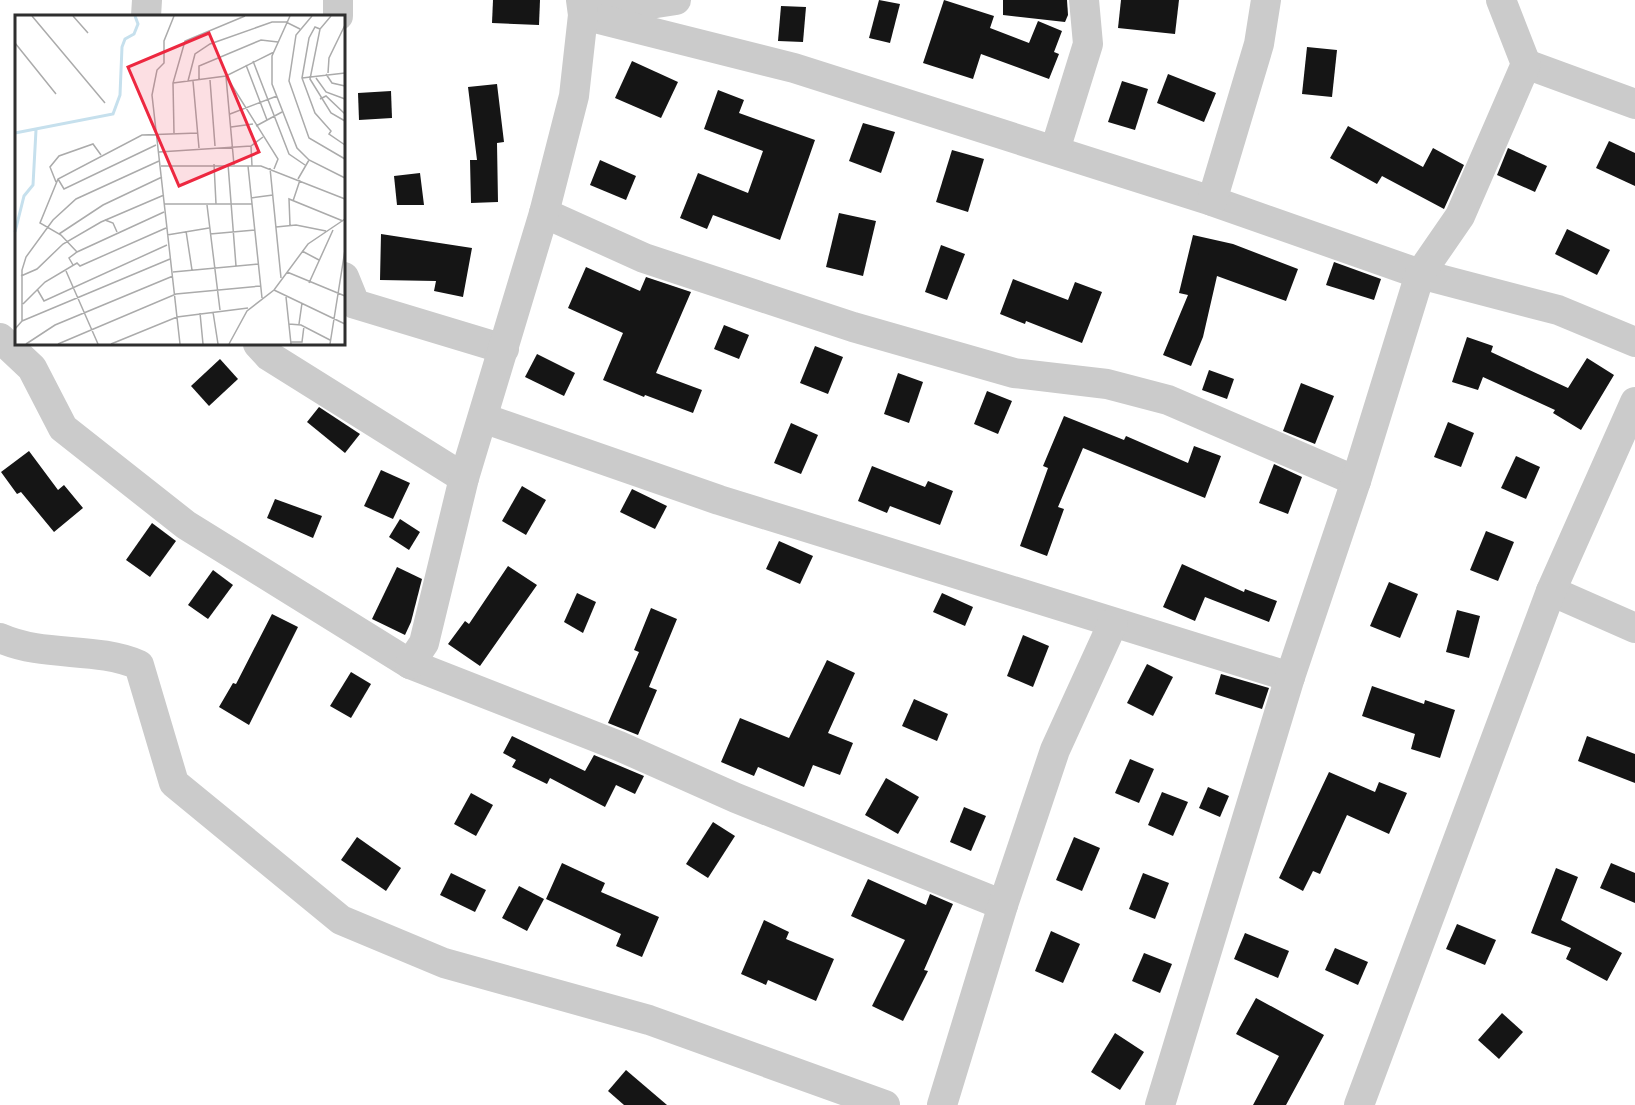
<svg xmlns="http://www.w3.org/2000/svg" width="1635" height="1105" viewBox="0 0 1635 1105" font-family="'PT Sans Narrow',sans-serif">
<rect width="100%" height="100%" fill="#fff"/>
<!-- building -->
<g fill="#151515">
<polygon points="493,0 540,0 539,25 492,23"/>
<polygon points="879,0 900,4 890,43 869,38"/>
<polygon points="944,0 994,16 990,28 1029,43 1038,21 1062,31 1054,52 1059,54 1049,79 981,54 973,79 923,63"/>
<polygon points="1003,0 1067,0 1068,15 1065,22 1003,15"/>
<polygon points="1121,0 1179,0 1175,34 1118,28"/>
<polygon points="781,6 806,7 803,42 778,41"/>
<polygon points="1307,47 1337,50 1332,97 1302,94"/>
<polygon points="632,61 678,82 661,118 615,98"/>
<polygon points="1168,74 1216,93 1204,122 1157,103"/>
<polygon points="1122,81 1148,89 1135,130 1108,122"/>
<polygon points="497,84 504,142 497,143 498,202 471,203 470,160 477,160 468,87"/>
<polygon points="718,90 744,100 739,113 815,140 780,240 713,215 707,229 680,218 698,173 748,193 763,151 704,129"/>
<polygon points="391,91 392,118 359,120 358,93"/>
<polygon points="863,123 895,132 881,173 849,161"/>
<polygon points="1348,126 1423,167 1433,148 1464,165 1444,209 1382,176 1377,184 1330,158"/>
<polygon points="1609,141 1635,153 1635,186 1596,168"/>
<polygon points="1508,148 1547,166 1535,192 1497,175"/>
<polygon points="952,150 984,159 968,212 936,202"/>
<polygon points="600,160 636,176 626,200 590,185"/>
<polygon points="420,173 424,205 397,205 394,176"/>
<polygon points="839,213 876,221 863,276 826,267"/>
<polygon points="1567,229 1610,250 1597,275 1555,254"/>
<polygon points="381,234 472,248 463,297 434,291 436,281 380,280"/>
<polygon points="1193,235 1233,244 1298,269 1286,301 1217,276 1203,337 1191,366 1163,355 1188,295 1179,293"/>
<polygon points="941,245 965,254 947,300 925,292"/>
<polygon points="1334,262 1381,279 1374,300 1326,285"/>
<polygon points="586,267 640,291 646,277 691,292 656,373 702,390 693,413 645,395 644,397 603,380 623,333 568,308"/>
<polygon points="1013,279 1068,300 1075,282 1102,292 1082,343 1026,321 1025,324 1000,314"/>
<polygon points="724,325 749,335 739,359 714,349"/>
<polygon points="1467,337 1493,346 1491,352 1568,388 1587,358 1614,375 1581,430 1553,413 1555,410 1483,377 1478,390 1452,382"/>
<polygon points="815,346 843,357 828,394 800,383"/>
<polygon points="537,354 575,373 564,396 525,377"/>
<polygon points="220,359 238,379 209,406 191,386"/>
<polygon points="1209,370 1234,379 1227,399 1202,390"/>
<polygon points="898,373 923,382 909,423 884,414"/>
<polygon points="1301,383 1334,396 1315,444 1283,431"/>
<polygon points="987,391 1012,401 998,434 974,424"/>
<polygon points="319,407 360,434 345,453 307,422"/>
<polygon points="1064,416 1124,440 1126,436 1188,463 1194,446 1221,456 1205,498 1083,448 1058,507 1064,509 1047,556 1020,546 1048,468 1043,466"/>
<polygon points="1448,422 1474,433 1461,467 1434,457"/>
<polygon points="791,423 818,435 801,474 774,463"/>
<polygon points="29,451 58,490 64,485 83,508 54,532 21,492 17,494 1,472"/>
<polygon points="1516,456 1540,467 1526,499 1501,488"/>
<polygon points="1274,464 1302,477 1288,514 1259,503"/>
<polygon points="872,466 925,487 928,481 953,491 940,525 890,506 887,513 858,501"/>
<polygon points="381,470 410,483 393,519 364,506"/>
<polygon points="522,486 546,500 526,535 502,521"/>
<polygon points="632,489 667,506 655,529 620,512"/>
<polygon points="275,499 322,516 313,538 267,518"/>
<polygon points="400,519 420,532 409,550 389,537"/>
<polygon points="152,523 176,541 150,577 126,560"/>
<polygon points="1486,531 1514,542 1498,581 1470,570"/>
<polygon points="779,541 813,556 800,584 766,569"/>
<polygon points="1182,564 1244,592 1245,589 1277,601 1269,622 1205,597 1195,621 1163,607"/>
<polygon points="508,566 537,585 480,666 448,644 465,621 469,624"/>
<polygon points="397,567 422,579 411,622 405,635 372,619"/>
<polygon points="213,570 233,585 208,619 188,605"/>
<polygon points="1389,582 1418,594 1400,638 1370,626"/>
<polygon points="577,593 596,602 583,633 564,622"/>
<polygon points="942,593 973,607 965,626 933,612"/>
<polygon points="651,608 677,619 649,687 657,690 638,735 608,723 639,652 634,650"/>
<polygon points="1457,610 1480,616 1469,658 1446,652"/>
<polygon points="272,614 298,627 249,725 219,707 233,683 236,684"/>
<polygon points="1023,635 1049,646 1033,687 1007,676"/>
<polygon points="827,660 855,673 828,733 853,743 840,775 813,765 804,787 758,767 754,776 721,762 740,718 789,738"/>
<polygon points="1147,664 1173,677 1153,716 1127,703"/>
<polygon points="351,672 371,684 351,718 330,706"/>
<polygon points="1221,674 1269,688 1262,709 1215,694"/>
<polygon points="1372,686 1424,704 1425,700 1455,710 1440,758 1411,749 1415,734 1362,716"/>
<polygon points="914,699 948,714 937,741 902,726"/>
<polygon points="512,736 585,771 594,755 644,776 635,794 616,785 605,807 550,778 547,784 512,767 516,760 503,753"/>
<polygon points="1587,736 1635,754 1635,783 1578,761"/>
<polygon points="1130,759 1154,769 1139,803 1115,793"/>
<polygon points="1329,772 1375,792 1379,782 1407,793 1389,834 1347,815 1320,874 1313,871 1303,891 1279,878"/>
<polygon points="886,778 919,797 898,834 865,815"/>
<polygon points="1208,787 1229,796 1220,817 1199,808"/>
<polygon points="1162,792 1188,802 1173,836 1148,825"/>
<polygon points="471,793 493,805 476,836 454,824"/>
<polygon points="964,807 986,816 971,851 950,842"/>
<polygon points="713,822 735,836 708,878 686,864"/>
<polygon points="357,837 401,868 386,891 341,860"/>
<polygon points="1074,837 1100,848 1082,891 1056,880"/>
<polygon points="562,863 605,883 601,892 659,917 642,957 616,946 621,934 546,899"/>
<polygon points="1611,863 1635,873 1635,903 1600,888"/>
<polygon points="1556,868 1578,877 1561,920 1622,953 1607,981 1566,959 1571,948 1531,933"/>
<polygon points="451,873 486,890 475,912 440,895"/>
<polygon points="1143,873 1169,883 1155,919 1129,909"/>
<polygon points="868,879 926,905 930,894 953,904 924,970 928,971 903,1021 872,1006 905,940 851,916"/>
<polygon points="519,886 544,899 527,931 502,918"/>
<polygon points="764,920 789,932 786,939 834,959 816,1001 768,980 766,985 741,974"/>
<polygon points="1457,924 1496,940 1485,965 1446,949"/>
<polygon points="1051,931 1080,944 1063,983 1035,971"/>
<polygon points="1245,933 1289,951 1278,978 1234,959"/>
<polygon points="1335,948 1368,962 1358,985 1325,970"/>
<polygon points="1144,953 1172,964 1160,993 1132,981"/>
<polygon points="1256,998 1324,1035 1286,1105 1253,1105 1279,1056 1236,1034"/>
<polygon points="1502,1013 1523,1032 1499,1059 1478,1040"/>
<polygon points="1115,1033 1144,1052 1120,1090 1091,1072"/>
<polygon points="626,1070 667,1105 624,1105 608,1091"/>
</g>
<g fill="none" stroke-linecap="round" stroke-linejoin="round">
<!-- minor -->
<g stroke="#cbcbcb" stroke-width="30">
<polyline points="338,0 338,16"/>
<polyline points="592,13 676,0"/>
<polyline points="583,15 794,68 1212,201 1420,274 1558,310 1635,342"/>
<polyline points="146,16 147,0"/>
<polyline points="1526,64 1635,104"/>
<polyline points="1055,150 1088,44 1084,0"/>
<polyline points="1212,201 1259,44 1266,0"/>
<polyline points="544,213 644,258 853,327 1014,373 1107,384 1168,400 1356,481"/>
<polyline points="344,277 355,304 504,349"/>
<polyline points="0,338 32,368 63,428 186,525 410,664 619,746 736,798 1003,905"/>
<polyline points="258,344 269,356 464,478"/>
<polyline points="483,418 719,500 1290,677"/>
<polyline points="1551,591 1635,628"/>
<path d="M 0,638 C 45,658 95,646 139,665 L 174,783 L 341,920 L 444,963 L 649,1020 L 885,1105"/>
<polyline points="410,664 424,643 464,478 544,213 574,96 583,15 581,0"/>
<polyline points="942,1105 1003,905 1055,750 1113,623"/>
<polyline points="1160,1105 1290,677 1356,481 1420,274 1460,216 1526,64 1501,0"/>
<polyline points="1359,1105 1551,591 1635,402"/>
</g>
</g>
<!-- overview -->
<g transform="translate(15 15)">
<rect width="330" height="330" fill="#fff"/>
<path fill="none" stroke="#c6e0ed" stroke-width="3" d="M 0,118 L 98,99 L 105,80 L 107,32 L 110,24 L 119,19 L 123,9 L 120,1M 0,217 L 9,181 L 18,170 L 21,115"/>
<path fill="none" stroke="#ababab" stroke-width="1.5" d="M 17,1 L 90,88M 58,1 L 73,18M 159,1 L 149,26 L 149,48 L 142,55 L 137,80 L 165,329M 275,1 L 257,41 L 257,69 L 282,133 L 294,145 L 330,163M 297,1 L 281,20 L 274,66 L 294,123 L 330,144M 316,1 L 305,14 L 295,64 L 316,98 L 330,106M 305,14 L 300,12 L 294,23 L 287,63 L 300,98 L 316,116 L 314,119 L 330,130M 0,28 L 41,79M 238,46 L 274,139 L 290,150M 231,50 L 252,105M 313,58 L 314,43 L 330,10M 311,59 L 317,68 L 330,71M 211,61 L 263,144 L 259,154M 211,62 L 219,150M 287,63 L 330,58M 301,63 L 311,77 L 330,84M 184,65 L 184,51 L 246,25 L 263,27M 195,65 L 200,131M 173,66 L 180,39 L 195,29 L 257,7 L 271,7 L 285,14M 178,66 L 184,133M 158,68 L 211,61 L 259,37M 305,84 L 311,81 L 330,99M 215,99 L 262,81M 241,111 L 267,97M 216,112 L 238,109M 159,118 L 158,68 L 170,26 L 230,1M 236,131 L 237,151M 144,137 L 236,131 L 248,122M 199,149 L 201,189M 213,149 L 221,251M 146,151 L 246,151 L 330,184M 233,151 L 247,283M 255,153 L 266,263M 43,164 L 49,174 L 141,130M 283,164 L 294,145M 41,167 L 35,152 L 44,141 L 78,129 L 86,140M 236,183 L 258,180M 278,186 L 285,165M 149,189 L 237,189M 192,190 L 205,295M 90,205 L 98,208 L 102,217M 275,210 L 274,184 L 328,206M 261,212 L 281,210 L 311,216M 171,216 L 177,255M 44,219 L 88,190 L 147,162M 195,219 L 240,215M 152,220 L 194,213M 287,236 L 304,245M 62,237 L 46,220 L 25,208 L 43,164 L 127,120 L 183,118M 58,250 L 54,243 L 62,237 L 149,197M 51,256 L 83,329M 158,257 L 243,249M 272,257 L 330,281M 6,261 L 22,254 L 48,229 L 86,207 L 149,180M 294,268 L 318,215M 22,274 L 29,286 L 152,230M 259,275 L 330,309M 271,282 L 276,329M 8,289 L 30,267 L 62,248 L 65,251 L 151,213M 198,297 L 203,329M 185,298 L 188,329M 7,306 L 155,244M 274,309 L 286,310 L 315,325M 284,309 L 287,288M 0,314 L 7,306 L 7,255 L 11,242 L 38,205 L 61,184 L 144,146M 276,327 L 287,327 L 289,311M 11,329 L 40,310 L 158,261M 43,329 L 161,279 L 245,271M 96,329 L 162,302 L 233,293M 214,329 L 232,296 L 259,275 L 293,229 L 330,204M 315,329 L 330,235"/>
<path fill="#ed2840" fill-opacity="0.15" stroke="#ed2840" stroke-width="3" d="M 194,18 L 244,137 L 164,171 L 113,52 Z"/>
<rect width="330" height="330" fill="none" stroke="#2e2e2e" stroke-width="3"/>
</g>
</svg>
